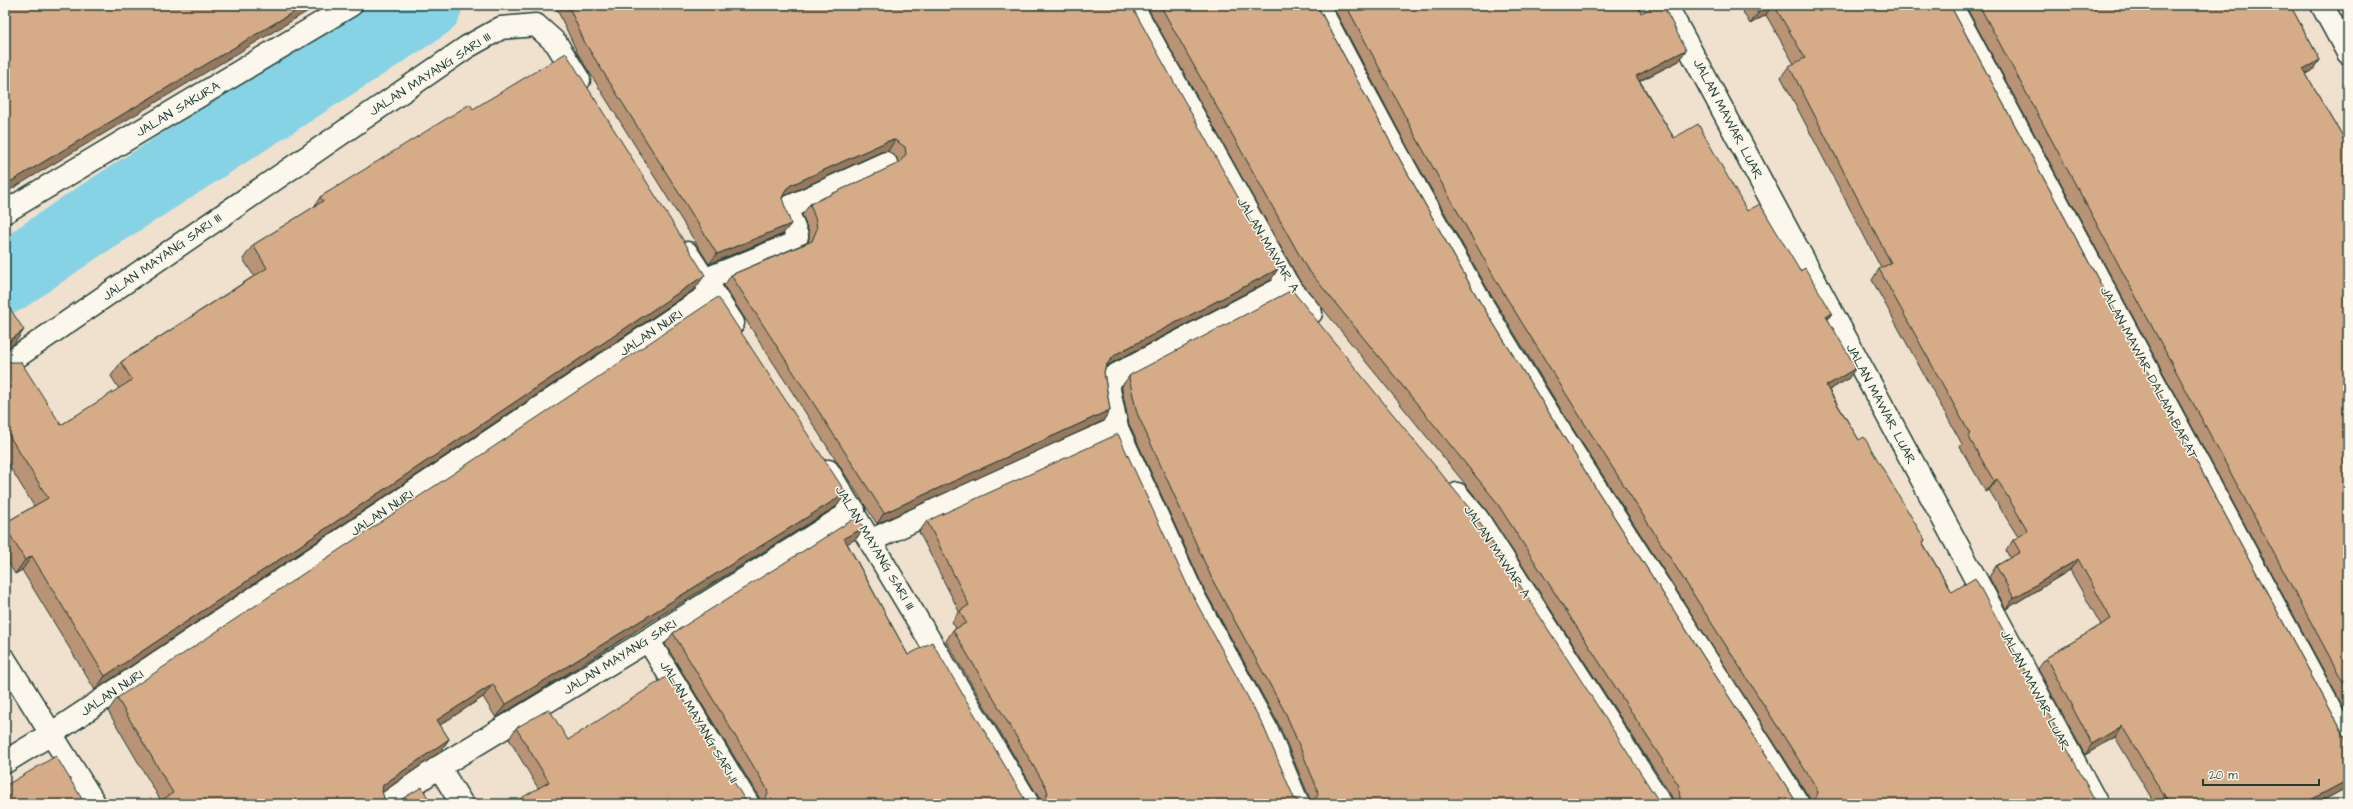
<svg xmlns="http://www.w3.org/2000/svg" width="2353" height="809" viewBox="0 0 2353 809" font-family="'Architects Daughter',sans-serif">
<rect width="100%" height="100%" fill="#f0e0ce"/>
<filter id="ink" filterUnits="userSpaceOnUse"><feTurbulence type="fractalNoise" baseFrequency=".025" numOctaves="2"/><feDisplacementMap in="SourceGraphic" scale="8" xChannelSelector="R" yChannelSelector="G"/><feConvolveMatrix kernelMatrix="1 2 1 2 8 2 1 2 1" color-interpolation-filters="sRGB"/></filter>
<g filter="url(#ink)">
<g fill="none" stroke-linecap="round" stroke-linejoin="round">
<!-- river -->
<polyline stroke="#87d3e6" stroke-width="70" points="5,279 79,228 427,5"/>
<defs>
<g id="street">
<polyline points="1132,5 1288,285 1311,313"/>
<path d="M 1318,5 C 1370,105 1424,204 1480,301 C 1581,472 1694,635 1798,804"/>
<polyline points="1951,5 2348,742"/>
<polyline points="2322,5 2348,53"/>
<polyline points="5,212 351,5"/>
<polyline points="687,253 733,323"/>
<polyline points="704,280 795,243 797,236 787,210 789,207 886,163"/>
<polyline points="1288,285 1114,376 1109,383 1109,390 1117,428 1194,597 1267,730 1298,804"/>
<polyline points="5,365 467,47 501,28 536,25 556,43 579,80"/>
<polyline points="828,471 1028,804"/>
<polyline points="1457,494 1477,518 1661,804"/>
<polyline points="872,540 999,480 1117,428"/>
<polyline points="648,640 748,804"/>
<polyline points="5,762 51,734 713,292"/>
<polyline points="439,767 462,804"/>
<polyline points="385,804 439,767 648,640 854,510"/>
</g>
<g id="secondary">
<polyline points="1666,5 2097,804"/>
<polyline points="5,660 95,804"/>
</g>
</defs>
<!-- street casing -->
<use href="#street" stroke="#1f3d34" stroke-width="25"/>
<!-- secondary casing -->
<use href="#secondary" stroke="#1f3d34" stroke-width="25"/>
<!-- street -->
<use href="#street" stroke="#fbf7ec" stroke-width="22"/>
<!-- secondary -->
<use href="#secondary" stroke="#fbf7ec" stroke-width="22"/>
</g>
<!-- wall -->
<g fill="#b89374" stroke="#1f3d34">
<polygon points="555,5 1131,5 1271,280 1108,365 1105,368 1104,372 1110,410 1103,421 877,524 724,286 731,275 808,242 809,239 809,232 802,215 810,204 898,164 897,158 888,151 881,152 784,196 782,198 783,234 709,264 578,54"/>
<polygon points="1146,5 1317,5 1394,149 1477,297 1595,487 1795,800 1803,804 1672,804 1672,797 1487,511 1298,278"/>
<polygon points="1332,5 1637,5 1641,13 1679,61 1640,81 1674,138 1747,211 1800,271 1832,313 1828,319 1848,379 1829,390 1859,440 1925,540 1923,543 1952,592 2097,804 1810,804 1809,797 1568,421 1491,295 1408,148"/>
<polygon points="1739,5 1950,5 2345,737 2348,741 2348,787 2316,804 2155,804 2115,737 2085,755 2038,669 2046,658 2101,625 2070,570 2006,609 1989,577 1996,566 2010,558 2006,551 2013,540 2018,537 1989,490 1986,492 1960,447 1962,444 1872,280 1879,269 1881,268 1781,77 1789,66 1794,64 1766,15 1750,24"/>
<polygon points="1965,5 2290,5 2320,60 2312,71 2306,74 2348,145 2348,716"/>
<polygon points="473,109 695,289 95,690 22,570 15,574 5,557 5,523 34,506 5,459 5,358 61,425 119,389 111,376 121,362 254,276 243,259 253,245 314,207 320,197"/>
<polygon points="1130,375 1658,800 1663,804 1310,804 1310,799 1279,725 1205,591 1129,424 1122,389 1122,386"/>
<polygon points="846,493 837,506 496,718 483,697 440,725 449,739 440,752 382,793 384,798 388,802 395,803 431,804 159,804 161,801 108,711 117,698"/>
<polygon points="927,521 1190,591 1294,798 1040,804 1039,798 946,641 953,630 956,628 952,622 959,611 919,532"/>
<polygon points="864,528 856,539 847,543 908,655 1025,800 760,804 759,797 665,644 673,633"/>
<polygon points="516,728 568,740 745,800 538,788 509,739"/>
</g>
<!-- shaded-wall -->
<g fill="#96785e" stroke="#1f3d34">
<polygon points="305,5 318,5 5,193 5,185"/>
<polygon points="1771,5 1772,5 1766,15 1750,24 1758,13"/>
<polygon points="1686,50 1679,61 1629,86 1636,76"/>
<polygon points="2320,60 2312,71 2296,80 2303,69"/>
<polygon points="895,140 888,151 881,152 784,196 779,200 786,189 791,185 888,141"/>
<polygon points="791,224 783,234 709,264 717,254"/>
<polygon points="1278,269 1271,280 1108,365 1099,376 1106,365 1116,354"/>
<polygon points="705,275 695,289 95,690 105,676"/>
<polygon points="1832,313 1824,324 1826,316"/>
<polygon points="24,330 14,344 5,351 5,344"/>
<polygon points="1856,368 1848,379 1819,396 1826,386"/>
<polygon points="1110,410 1103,421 877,524 884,513"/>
<polygon points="1997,479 1989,490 1986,492 1994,481"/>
<polygon points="846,493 837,506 496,718 505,705"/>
<polygon points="864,528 856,539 837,549 844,538"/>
<polygon points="32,556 22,570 15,574 25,560"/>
<polygon points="2078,559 2070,570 2006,609 2014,598"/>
<polygon points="493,684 483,697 428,733 437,720"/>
<polygon points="2122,726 2115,737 2085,755 2092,744"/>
<polygon points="449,739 440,752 374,798 383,785"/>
<polygon points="2348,780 2348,787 2316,804 2303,804"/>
</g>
<!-- building -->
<g fill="#d6ab87" stroke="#1f3d34">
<polygon points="5,5 305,5 5,185"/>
<polygon points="568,5 1131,5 1278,269 1116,354 1106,365 1104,372 1110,410 884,513 731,275 812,241 817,229 816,221 810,204 899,163 906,154 905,147 895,140 888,141 791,185 786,189 782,198 791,224 717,254 585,43"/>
<polygon points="1160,5 1317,5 1394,149 1477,297 1595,487 1795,800 1803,804 1674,804 1676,803 1680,798 1679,786 1495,500 1306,267"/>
<polygon points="1346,5 1637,5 1641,13 1657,5 1663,5 1686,50 1636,76 1674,138 1698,124 1747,211 1760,204 1800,271 1805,268 1832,313 1826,316 1856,368 1826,386 1859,440 1864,437 1925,540 1922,542 1952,592 1975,578 2097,804 1811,804 1813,804 1818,793 1816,787 1576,410 1498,284 1416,137"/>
<polygon points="1753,5 1771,5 1758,13"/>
<polygon points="1774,5 1950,5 2345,737 2348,741 2348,780 2303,804 2169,804 2122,726 2092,744 2046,658 2111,619 2078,559 2014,598 1996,566 2020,552 2013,540 2028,531 1997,479 1994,481 1968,436 1970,434 1879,269 1891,263 1789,66 1805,58"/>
<polygon points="1979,5 2290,5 2320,60 2303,69 2348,145 2348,691"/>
<polygon points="566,53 705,275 105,676 32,556 25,560 5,526 5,523 48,498 5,429 5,358 10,362 21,362 61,425 132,380 121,362 267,268 253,245 323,201 320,197 470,104 473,109"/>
<polygon points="1292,290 1474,514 1658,800 1663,804 1311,804 1318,795 1317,788 1286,714 1213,581 1137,413 1129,378 1130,375"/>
<polygon points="718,297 846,493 505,705 493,684 437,720 449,739 383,785 382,791 384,798 388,802 395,803 422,787 431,804 165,804 162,800 173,793 117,698"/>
<polygon points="7,304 24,330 5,344 5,305"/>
<polygon points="1118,434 1190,591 1263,725 1294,798 1302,804 1041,804 1042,804 1048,793 1046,787 953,630 966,623 960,611 969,605 927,521"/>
<polygon points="857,517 864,528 844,538 908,655 932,642 1025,800 1033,804 761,804 762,804 768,793 766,787 673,633"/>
<polygon points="669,675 745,800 753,804 511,804 549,782 516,728 549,709 568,740"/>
<polygon points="56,756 85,804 5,804 5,786"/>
</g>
</g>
<g text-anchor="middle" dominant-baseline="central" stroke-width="3" stroke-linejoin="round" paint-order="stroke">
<!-- street labels -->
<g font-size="13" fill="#1f3d34" stroke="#fbf7ec">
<text transform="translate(430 74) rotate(-33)">JALAN MAYANG SARI III</text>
<text transform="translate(178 109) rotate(-31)">JALAN SAKURA</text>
<text transform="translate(1728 119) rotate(62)">JALAN MAWAR LUAR</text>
<text transform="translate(1268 245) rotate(59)">JALAN MAWAR A</text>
<text transform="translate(162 257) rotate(-35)">JALAN MAYANG SARI III</text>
<text transform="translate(651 333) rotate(-34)">JALAN NURI</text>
<text transform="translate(2149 373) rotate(62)">JALAN MAWAR DALAM BARAT</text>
<text transform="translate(1881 404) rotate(62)">JALAN MAWAR LUAR</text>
<text transform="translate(382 513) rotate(-34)">JALAN NURI</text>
<text transform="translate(875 548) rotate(59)">JALAN MAYANG SARI III</text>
<text transform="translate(1497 552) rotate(56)">JALAN MAWAR A</text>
<text transform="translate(620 657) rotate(-32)">JALAN MAYANG SARI</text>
<text transform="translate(2035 690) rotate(62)">JALAN MAWAR LUAR</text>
<text transform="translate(112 693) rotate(-34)">JALAN NURI</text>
<text transform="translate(699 722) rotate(59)">JALAN MAYANG SARI II</text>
</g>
</g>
<!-- margin -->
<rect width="2353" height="809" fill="none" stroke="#fbf7ec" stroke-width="20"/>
<rect x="10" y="10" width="2333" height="789" fill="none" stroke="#1f3d34" stroke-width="1.5" filter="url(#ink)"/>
<!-- scale -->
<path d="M2203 779v6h116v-6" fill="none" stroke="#1f3d34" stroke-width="2"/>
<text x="2209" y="779" font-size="12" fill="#1f3d34" stroke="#fbf7ec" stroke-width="3" paint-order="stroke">20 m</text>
</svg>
